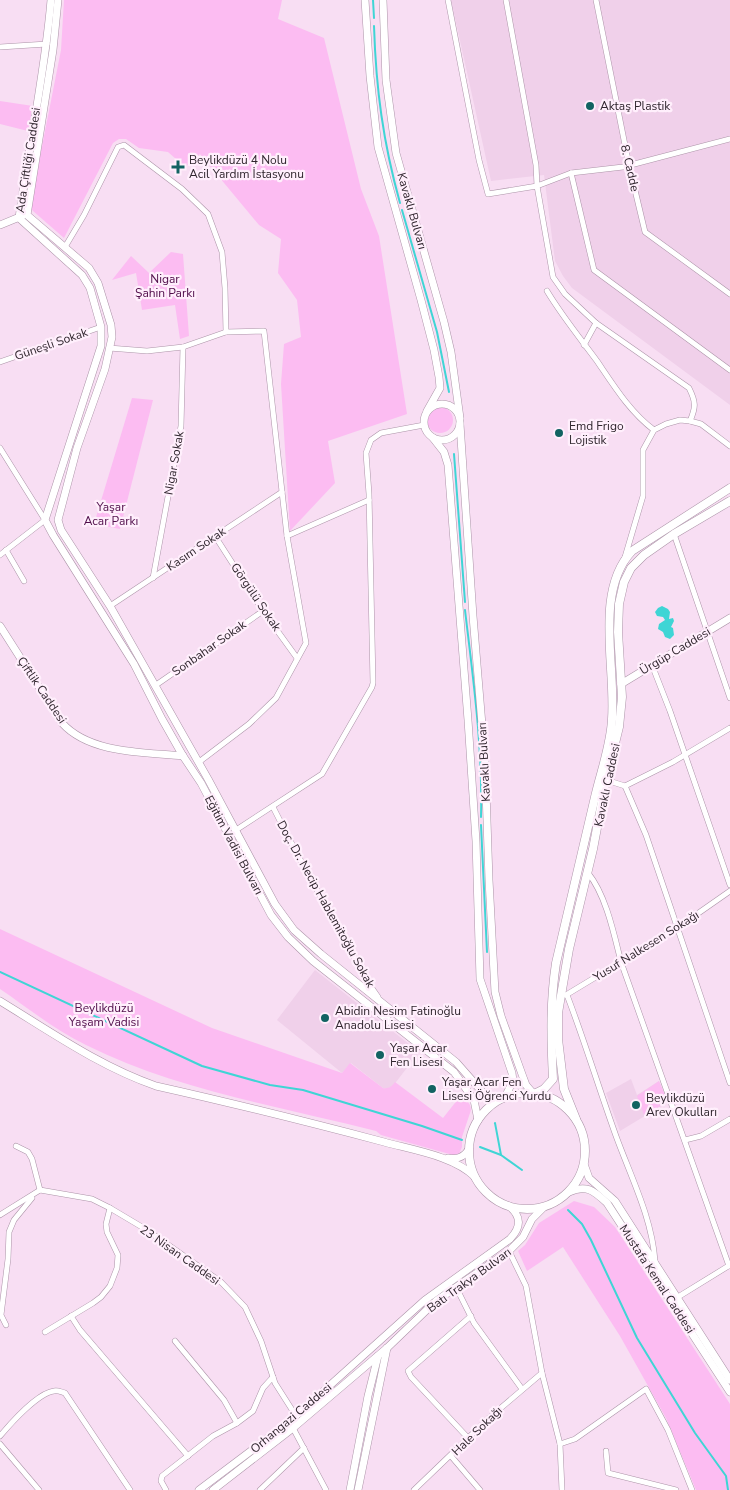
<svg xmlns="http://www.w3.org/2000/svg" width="730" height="1490" viewBox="0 0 730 1490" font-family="'Nunito Sans',sans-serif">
<rect width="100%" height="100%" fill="#f8def3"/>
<!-- built -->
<g fill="#f0d0ea">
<polygon points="451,0 730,0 730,405 572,288 563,276 555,261 544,175 491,181"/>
<polygon points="315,970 419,1052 393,1086 387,1089 383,1088 351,1063 342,1073 277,1020"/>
<polygon points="631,1079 637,1095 659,1081 668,1102 620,1131 606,1093"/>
</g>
<!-- green -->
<g fill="#fcbcf2">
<polygon points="64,0 282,0 278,19 324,38 361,189 379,236 407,414 328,441 335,483 290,531 281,384 284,344 301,337 297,300 278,273 281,239 259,225 200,154 185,167 168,152 139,148 126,139 119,139 113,143 64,238 33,211 30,207 61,50"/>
<polygon points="0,101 33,106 28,131 0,124"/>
<polygon points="171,252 183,254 189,336 180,339 175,305 142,310 136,273 112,280 131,256 149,273"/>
<polygon points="132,398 153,400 120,529 94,524"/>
<circle cx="440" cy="420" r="13"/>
<path d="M 0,929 L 212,1028 L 342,1073 L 350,1063 L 383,1088 C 389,1089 392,1086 395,1082 L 443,1118 L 462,1094 L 470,1105 L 471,1110 L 462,1137 L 462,1147 L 459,1154 L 453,1155 L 381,1135 L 376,1131 C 279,1106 176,1090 86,1045 C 55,1030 28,1008 0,989 Z"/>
<polygon points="659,1081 668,1102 644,1115 637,1096"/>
<polygon points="574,1201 594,1207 615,1227 730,1404 730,1490 696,1490 666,1418 620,1336 563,1247 527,1271 518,1251 525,1245 539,1223"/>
</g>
<!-- water -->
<polygon fill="#3fd5d5" points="662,606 668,609 670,612 669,619 673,618 674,621 671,627 673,628 674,635 670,639 665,637 663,632 658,629 659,624 665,620 663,617 657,616 655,612 658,608"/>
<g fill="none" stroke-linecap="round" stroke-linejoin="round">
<!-- stream -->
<g stroke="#3fd5d5" stroke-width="2">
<polyline points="373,0 374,18"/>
<path d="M 374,26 C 376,89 383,142 400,203"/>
<polyline points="402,210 437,332 449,392"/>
<polyline points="454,454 465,602"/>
<path d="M 465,610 C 473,678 483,748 481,817"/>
<polyline points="481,825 487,952"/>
<polyline points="0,972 202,1066 270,1085 303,1090 422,1126 462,1140"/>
<polyline points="495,1123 501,1155"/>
<polyline points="480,1147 501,1155 522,1170"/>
<polyline points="568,1210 582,1224 591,1240 637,1338 695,1433 726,1476 728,1490"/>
</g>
<defs>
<g id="street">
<path d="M 448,0 L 479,160 L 488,194 L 537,186 L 553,277 L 565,294 L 596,323 L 689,388 C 696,402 696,407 690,421"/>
<polyline points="506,0 536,165 537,186 571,173 623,167 730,139"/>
<polyline points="596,0 629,165 645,232 730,294"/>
<polyline points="0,47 47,44"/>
<polyline points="571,173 594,270 730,370"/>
<polyline points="65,247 84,215 118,147 124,145 182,189 208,214 222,252 225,288 226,332"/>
<path d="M 547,291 C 562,316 580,338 597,361 C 614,386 630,412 654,430"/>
<polyline points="584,345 596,323"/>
<polyline points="109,348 147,351 183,347 226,332 264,331 287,536 306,643 276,698 249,724 199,762"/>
<polyline points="0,362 101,327"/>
<polyline points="0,448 45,520"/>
<polyline points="674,534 730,698"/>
<polyline points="215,536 263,611 297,658"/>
<polyline points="287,536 369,500"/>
<polyline points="6,550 24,581"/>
<polyline points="0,555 45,520"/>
<polyline points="625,557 643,496 643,450 654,430 666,424 680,420 690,421 701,424 730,446"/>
<polyline points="153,578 181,426 183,347"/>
<polyline points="110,606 282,492"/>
<polyline points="652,665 670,711 730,885"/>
<polyline points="156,685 263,611"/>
<polyline points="606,780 625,786 673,762 730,728"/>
<polyline points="625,786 646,835 730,1083"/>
<polyline points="273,807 296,852 369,984 378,997"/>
<polyline points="236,830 322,774 372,687 373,683 369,494 366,453 371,440 381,433 424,425"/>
<path d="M 588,873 C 606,895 614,934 621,962 L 729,1266"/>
<polyline points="566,995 677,928 730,891"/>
<path d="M 567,995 C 585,1042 599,1089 616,1136 C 631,1177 652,1218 655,1261"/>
<polyline points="685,1140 701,1136 730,1119"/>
<polyline points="16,1146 28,1152 32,1159 40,1190"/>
<polyline points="0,1215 40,1190 92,1199 110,1208 147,1230 221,1282 245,1307 261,1341 275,1383 296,1416"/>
<polyline points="509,1251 526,1286 542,1373 560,1444 562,1490"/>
<polyline points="456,1287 474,1323 522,1389"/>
<polyline points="678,1297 730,1265"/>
<polyline points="71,1316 80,1330 188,1456"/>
<polyline points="6,1325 1,1315 8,1259 9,1232 14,1220 32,1198"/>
<polyline points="45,1332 93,1303 101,1297 110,1286 117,1268 118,1255 107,1232 106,1224 110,1208"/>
<polyline points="175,1341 224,1400 237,1423"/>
<polyline points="293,1428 326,1490"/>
<path d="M 0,1436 C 11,1423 38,1393 54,1391 C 58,1390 61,1392 65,1393 L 130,1490"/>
<polyline points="469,1439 411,1377 408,1371 471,1316"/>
<polyline points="0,1444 39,1490"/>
<polyline points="560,1444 575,1439 646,1389 668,1430 692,1490"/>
<polyline points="606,1451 608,1473 676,1490"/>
<polyline points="451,1456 480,1490"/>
<polyline points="166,1490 161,1481 162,1476 213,1436 237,1423 253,1411 263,1388 273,1377"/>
<polyline points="260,1490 304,1448"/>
<polyline points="414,1490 489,1418 542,1373"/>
</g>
<g id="secondary">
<path d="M 51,0 C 45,73 29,145 19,218 L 82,275 L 90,288 L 101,327 L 101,346 L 45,520 L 53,535 L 134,664 L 162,719 L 183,756 L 201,783 L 271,915 L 288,937 L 313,961 L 454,1072 L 474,1100 L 478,1120"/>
<polyline points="58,0 53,50 27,215 89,268 98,283 111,325 112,337 105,369 77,448 58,520 61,530 110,606 208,779 275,904 294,930 321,954 456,1062 485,1095 490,1097 502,1099"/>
<polyline points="365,0 370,76 378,147 421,300 434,350 439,377 440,388 427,411"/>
<polyline points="383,0 386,80 396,153 444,322 451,352 460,418"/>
<polyline points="0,225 22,216"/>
<circle cx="442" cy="422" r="18"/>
<polyline points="460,424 473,616 485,761 489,880 495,992 501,1016 523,1077 526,1085 532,1092"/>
<polyline points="433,438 444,452 448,465 468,720 476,841 480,979 512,1073 513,1081 505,1097"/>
<path d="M 0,626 L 62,723 C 90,754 144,752 183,756"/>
<polyline points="621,684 730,618"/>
<path d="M 0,1001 C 51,1032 99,1066 156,1086 C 232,1103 308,1122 384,1142 C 413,1150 454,1156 475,1177"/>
<path d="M 448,1158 C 458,1160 464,1157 469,1149"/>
<polyline points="584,1164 589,1178 615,1201 730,1380"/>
<path d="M 569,1192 C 587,1184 594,1191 607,1203 L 730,1392"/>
<path d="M 199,1490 L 288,1423 L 425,1300 L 510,1239 C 521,1227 522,1217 509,1206"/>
<polyline points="213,1490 293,1428 387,1348 436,1301 509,1251 523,1237 532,1219 544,1207"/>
<polyline points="350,1490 368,1396 378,1356"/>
<polyline points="358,1490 387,1348"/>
</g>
<g id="primary">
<circle cx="527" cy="1151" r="58"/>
<path d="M 536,1093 L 544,1089 L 553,1079 C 551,1040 550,1002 556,963 C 569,907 582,852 595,797 C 601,771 611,745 612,719 C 616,667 594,591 632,551 L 730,488"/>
<polyline points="576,1119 564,1089 558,1039 558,1013 569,949 593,849 606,780 619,727 622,697 618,632 619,604 624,582 631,568 644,555 674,534 730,501"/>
</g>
</defs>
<!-- street casing -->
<use href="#street" stroke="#ac94a8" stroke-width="6"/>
<!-- secondary casing -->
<use href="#secondary" stroke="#ac94a8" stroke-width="8"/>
<!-- primary casing -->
<use href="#primary" stroke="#ac94a8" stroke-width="9"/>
<!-- street -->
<use href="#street" stroke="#fff" stroke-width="5"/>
<!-- secondary -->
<use href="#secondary" stroke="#fff" stroke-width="7"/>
<!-- primary -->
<use href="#primary" stroke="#fff" stroke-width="8"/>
</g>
<!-- markers -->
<g fill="#126362" stroke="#ffeffc" stroke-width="2">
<circle cx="590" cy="106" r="5"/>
<path d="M175.5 159.5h5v5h5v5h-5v5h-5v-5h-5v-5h5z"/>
<circle cx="559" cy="433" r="5"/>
<circle cx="325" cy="1018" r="5"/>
<circle cx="380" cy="1055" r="5"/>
<circle cx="432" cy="1089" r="5"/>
<circle cx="636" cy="1105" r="5"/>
</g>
<g text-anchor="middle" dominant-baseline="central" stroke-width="4.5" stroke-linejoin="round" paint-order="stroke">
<!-- poi labels -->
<g font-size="12" fill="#30262e" stroke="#ffeffc" text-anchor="start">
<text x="600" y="106">Aktaş Plastik</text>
<text x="189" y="160">Beylikdüzü 4 Nolu<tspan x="189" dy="14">Acil Yardım İstasyonu</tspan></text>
<text x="569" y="426">Emd Frigo<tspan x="569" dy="14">Lojistik</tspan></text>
<text x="335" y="1011">Abidin Nesim Fatinoğlu<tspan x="335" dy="14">Anadolu Lisesi</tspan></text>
<text x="390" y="1048">Yaşar Acar<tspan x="390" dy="14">Fen Lisesi</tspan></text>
<text x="442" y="1082">Yaşar Acar Fen<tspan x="442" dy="14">Lisesi Öğrenci Yurdu</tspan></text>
<text x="646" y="1098">Beylikdüzü<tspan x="646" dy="14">Arev Okulları</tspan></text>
</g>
<!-- street labels -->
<g font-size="12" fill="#30262e" stroke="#ffeffc">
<text transform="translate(28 160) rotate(-81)">Ada Çiftliği Caddesi</text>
<text transform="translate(630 168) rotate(77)">8. Cadde</text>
<text transform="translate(412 211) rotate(74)">Kavaklı Bulvarı</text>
<text transform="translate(51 344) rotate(-19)">Güneşli Sokak</text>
<text transform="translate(174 463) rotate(-80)">Nigar Sokak</text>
<text transform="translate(196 549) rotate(-34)">Kasım Sokak</text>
<text transform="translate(256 597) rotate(56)">Görgülü Sokak</text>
<text transform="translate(209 648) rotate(-35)">Sonbahar Sokak</text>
<text transform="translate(675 651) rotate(-31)">Ürgüp Caddesi</text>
<text transform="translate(42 690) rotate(56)">Çiftlik Caddesi</text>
<text transform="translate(484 762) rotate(-93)">Kavaklı Bulvarı</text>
<text transform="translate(607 785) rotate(-78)">Kavaklı Caddesi</text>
<text transform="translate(234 845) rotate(62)">Eğitim Vadisi Bulvarı</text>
<text transform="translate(326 904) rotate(61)">Doç. Dr. Necip Hablemitoğlu Sokak</text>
<text transform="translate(646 946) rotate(-32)">Yusuf Nalkesen Sokağı</text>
<text transform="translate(180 1255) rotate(35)">23 Nisan Caddesi</text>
<text transform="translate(657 1279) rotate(57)">Mustafa Kemal Caddesi</text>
<text transform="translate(469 1280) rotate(-36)">Batı Trakya Bulvarı</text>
<text transform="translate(291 1418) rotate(-40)">Orhangazi Caddesi</text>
<text transform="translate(477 1431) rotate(-44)">Hale Sokağı</text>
</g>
<!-- park labels -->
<g font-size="12" fill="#500d4a" stroke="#ffeffc">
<text x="165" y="279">Nigar<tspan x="165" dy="14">Şahin Parkı</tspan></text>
<text x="111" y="507">Yaşar<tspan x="111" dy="14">Acar Parkı</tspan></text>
<text x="104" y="1008">Beylikdüzü<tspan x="104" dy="14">Yaşam Vadisi</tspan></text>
</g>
</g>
</svg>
